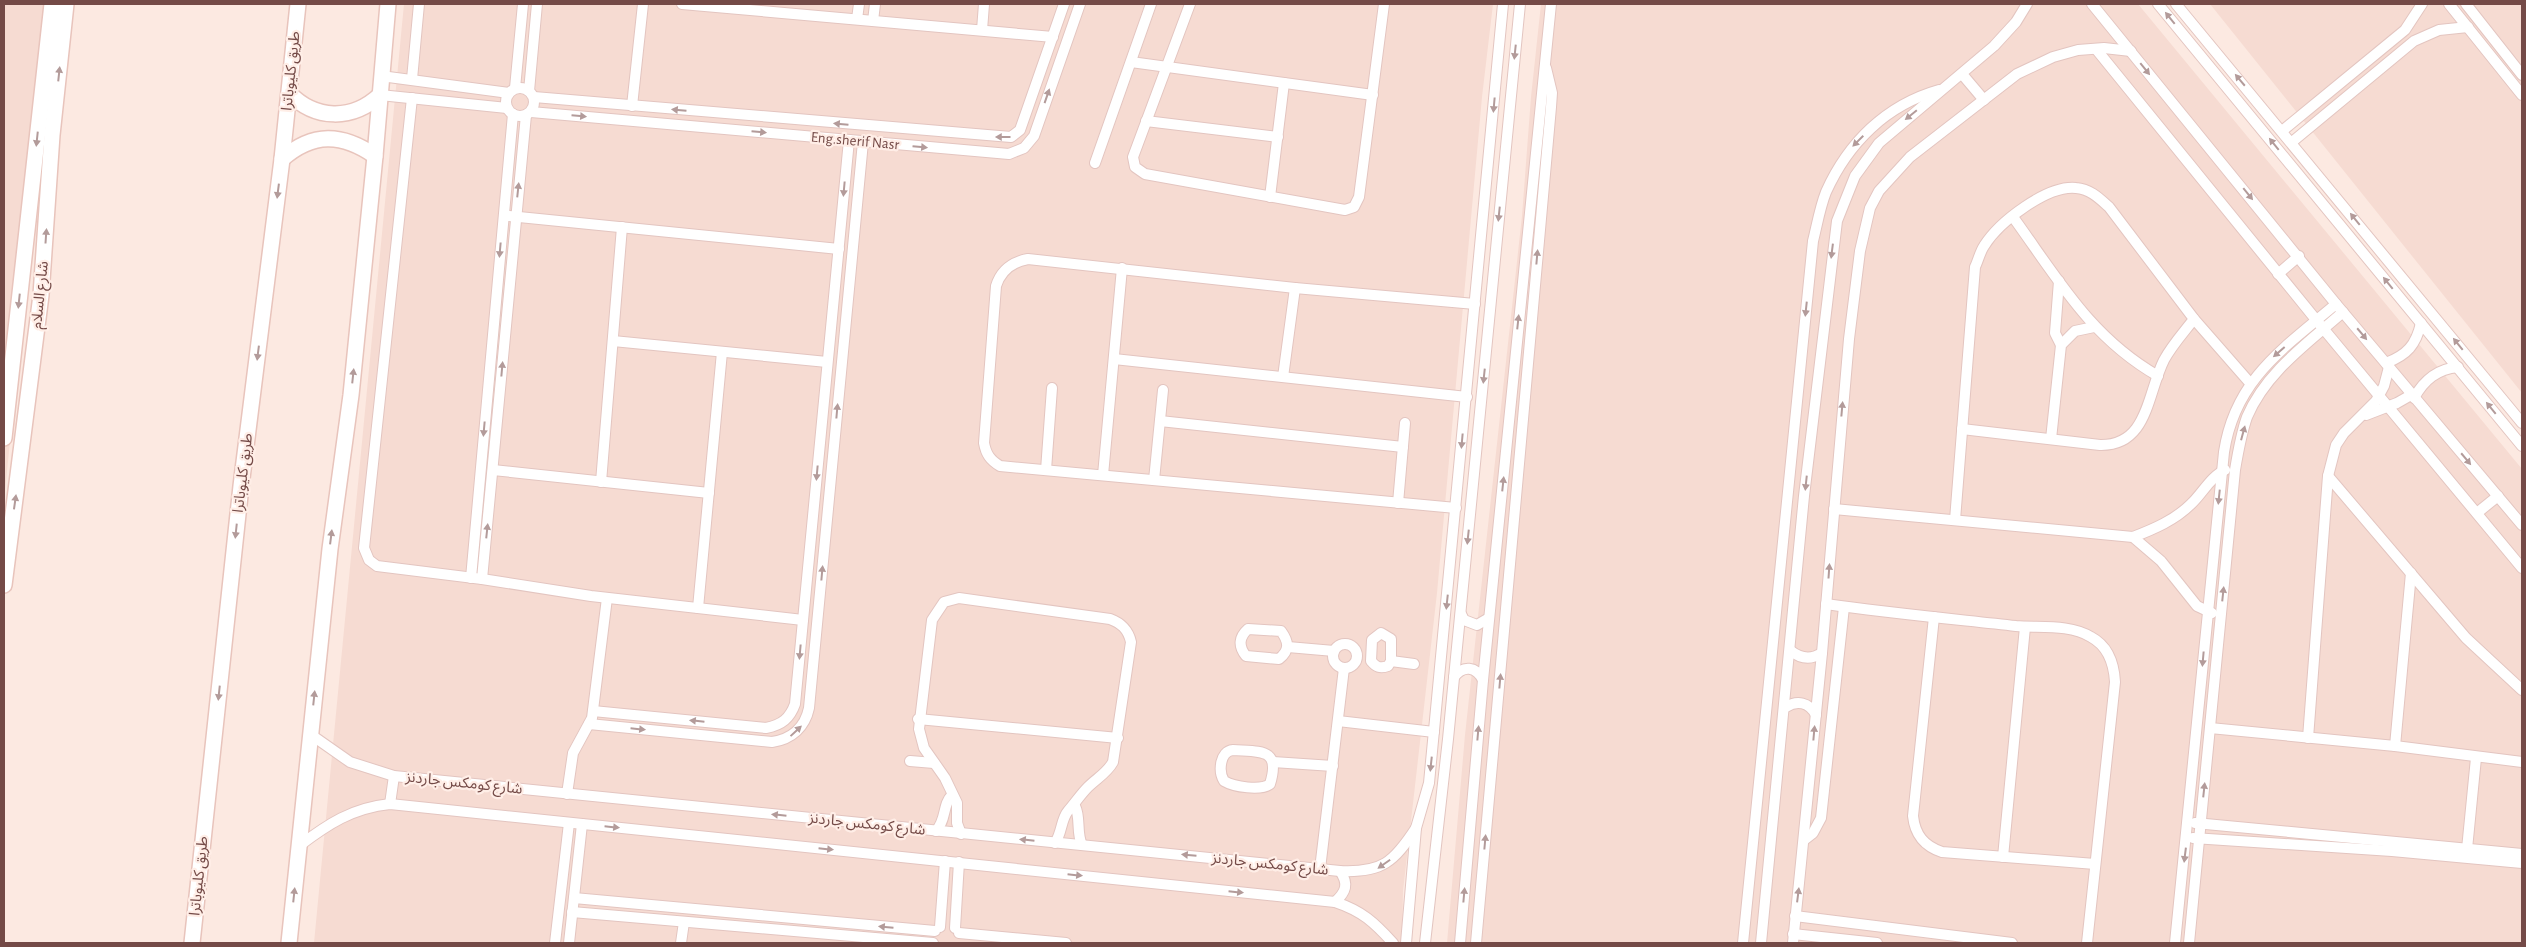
<svg xmlns="http://www.w3.org/2000/svg" width="2526" height="947" viewBox="0 0 2526 947" font-family="'Alegreya Sans','Noto Sans Arabic',sans-serif">
<rect width="100%" height="100%" fill="#fce9e1"/>
<!-- residential -->
<g fill="#f6dbd2">
<polygon points="4,4 54,4 4,501"/>
<polygon points="404,4 1493,4 1482,97 1437,593 1403,891 1402,943 314,943"/>
<polygon points="1541,4 2138,4 2522,469 2522,943 1447,943 1465,735 1522,216 1531,97"/>
<polygon points="2210,4 2522,4 2522,393 2404,246"/>
</g>
<g fill="none" stroke-linecap="round" stroke-linejoin="round">
<defs>
<g id="minor">
<polyline points="682,4 1053,37"/>
<polyline points="1190,4 1133,157 1135,167 1145,174 1345,210 1354,207 1359,197 1384,4"/>
<polyline points="2092,4 2336,304 2522,525"/>
<polyline points="2158,4 2522,446"/>
<polyline points="2176,4 2522,423"/>
<polyline points="2449,4 2522,95"/>
<polyline points="2466,4 2522,75"/>
<polyline points="857,19 859,4"/>
<polyline points="873,21 875,4"/>
<polyline points="982,30 984,4"/>
<polyline points="2096,49 2317,321 2522,568"/>
<polyline points="1131,62 1373,95"/>
<polyline points="1962,74 1984,100"/>
<polyline points="381,76 509,93"/>
<polyline points="412,79 419,4"/>
<circle cx="520" cy="102" r="14"/>
<polyline points="515,88 523,4"/>
<polyline points="529,91 537,4"/>
<polyline points="380,95 507,108"/>
<polyline points="534,97 1011,137 1020,130 1064,4"/>
<polyline points="412,98 364,548 369,560 377,566 482,579 591,596 803,620"/>
<polyline points="632,106 643,4"/>
<polyline points="531,112 1009,154 1024,148 1034,136 1080,4"/>
<polyline points="1146,121 1278,137"/>
<polyline points="2282,131 2405,30 2422,4"/>
<polyline points="2292,142 2414,41 2439,30 2468,27"/>
<polyline points="1095,163 1151,4"/>
<polyline points="1270,197 1284,83"/>
<polyline points="509,216 839,249"/>
<path d="M 2013,217 C 2058,279 2090,337 2158,376"/>
<polyline points="2278,274 2299,256"/>
<polyline points="2059,281 2055,333 2061,345"/>
<polyline points="613,341 827,362"/>
<polyline points="1114,359 1467,397"/>
<path d="M 2386,363 C 2407,355 2416,345 2421,323"/>
<polyline points="1283,377 1295,288"/>
<path d="M 2414,398 C 2424,380 2437,369 2458,367"/>
<polyline points="2366,415 2397,403 2411,395"/>
<polyline points="1160,421 1403,447"/>
<path d="M 1962,429 L 2100,445 C 2148,446 2147,394 2164,360 C 2172,345 2184,332 2194,319"/>
<polyline points="2051,439 2061,345 2075,331 2094,327"/>
<polyline points="493,470 709,493"/>
<polyline points="1046,470 1052,388"/>
<polyline points="1103,475 1122,268"/>
<polyline points="2328,476 2466,638 2522,690"/>
<polyline points="1154,480 1163,390"/>
<polyline points="601,482 622,227"/>
<polyline points="1398,503 1405,423"/>
<path d="M 1456,508 L 1000,466 C 990,460 986,454 984,443 L 996,286 C 1001,270 1012,262 1028,259 L 1295,288 L 1475,304"/>
<path d="M 1834,509 L 2133,537 C 2154,529 2175,520 2191,504 C 2202,494 2211,476 2225,470"/>
<polyline points="2477,513 2498,496"/>
<path d="M 1955,520 L 1975,267 C 1978,261 1980,252 1984,246 C 1999,222 2047,185 2076,188 C 2090,189 2099,198 2109,207 L 2194,319 L 2250,383"/>
<polyline points="2133,537 2161,561 2197,606 2212,613"/>
<polyline points="471,578 513,114"/>
<polyline points="482,579 526,115"/>
<path d="M 1826,604 C 1889,613 1953,619 2016,626 C 2040,628 2070,624 2091,637 C 2108,646 2114,664 2115,682 L 2087,943"/>
<polyline points="698,608 722,352"/>
<polyline points="1461,614 1464,620 1477,625 1489,618"/>
<path d="M 1934,617 L 1913,816 C 1915,835 1924,846 1942,852 L 2095,864"/>
<path d="M 1248,629 L 1281,631 C 1289,642 1290,650 1279,659 L 1246,656 C 1238,646 1239,637 1248,629 Z"/>
<path d="M 1381,633 L 1391,639 L 1391,661 L 1388,666 C 1380,669 1376,667 1371,661 L 1372,640 Z"/>
<circle cx="1345" cy="656" r="12"/>
<polyline points="1288,647 1334,651"/>
<path d="M 1791,651 C 1801,659 1811,660 1822,653"/>
<polyline points="1391,661 1414,664"/>
<path d="M 1454,677 C 1463,665 1476,666 1483,680"/>
<path d="M 1786,707 C 1797,700 1809,702 1816,715"/>
<path d="M 593,711 L 766,728 C 782,725 790,718 795,704 L 849,140"/>
<polyline points="918,719 1118,738"/>
<polyline points="1338,721 1434,732"/>
<path d="M 589,724 L 772,742 C 792,739 805,727 809,708 L 863,142"/>
<polyline points="2210,728 2395,746 2522,762"/>
<path d="M 310,734 L 350,762 L 394,776 L 1340,871 C 1382,873 1394,862 1416,828"/>
<polyline points="2308,738 2328,476 2336,445 2344,433 2376,401 2384,386 2389,367"/>
<polyline points="2395,746 2411,573"/>
<path d="M 1233,750 C 1261,752 1281,748 1270,784 C 1261,791 1234,787 1224,781 C 1218,771 1220,751 1233,750 Z"/>
<polyline points="910,761 934,763"/>
<polyline points="1273,762 1333,766"/>
<polyline points="567,794 573,753 592,718 607,598"/>
<polyline points="390,804 394,776"/>
<path d="M 1075,806 C 1081,818 1076,832 1082,845"/>
<polyline points="2195,823 2522,854"/>
<path d="M 936,831 C 947,819 942,805 952,795"/>
<path d="M 961,834 L 957,823 L 957,803 L 945,778 L 924,748 L 919,729 L 932,620 L 944,602 L 959,598 L 1110,619 C 1121,623 1128,629 1131,642 L 1113,762 C 1107,773 1097,778 1088,787 C 1081,794 1075,803 1068,811 C 1061,819 1062,833 1055,843"/>
<polyline points="2193,838 2392,851 2522,863"/>
<polyline points="1804,840 1813,833 1821,818 1844,607"/>
<path d="M 299,846 C 328,824 352,808 390,804 L 1335,902 C 1362,911 1374,922 1393,943"/>
<polyline points="2467,849 2476,758"/>
<polyline points="2003,857 2025,627"/>
<polyline points="1320,869 1344,668"/>
<polyline points="574,898 935,931"/>
<path d="M 1335,902 C 1346,892 1349,884 1340,871"/>
<polyline points="572,912 933,943"/>
<polyline points="1795,916 2012,943"/>
<polyline points="940,927 945,861"/>
<polyline points="955,928 959,862"/>
<polyline points="959,933 1066,943"/>
<polyline points="1793,934 1877,943"/>
<polyline points="555,943 569,823"/>
<polyline points="569,943 582,824"/>
<polyline points="681,943 684,922"/>
<polyline points="1406,943 1416,828 1429,783 1503,4"/>
<polyline points="1425,943 1448,739 1520,4"/>
<polyline points="1460,943 1483,680 1551,4"/>
<polyline points="1476,943 1551,107 1552,93 1546,68"/>
<path d="M 1743,943 L 1813,241 C 1817,225 1820,207 1826,192 C 1848,143 1886,105 1939,90"/>
<polyline points="1761,943 1804,496 1837,221 1855,176 1879,143 1994,46 2016,22 2027,4"/>
<polyline points="1793,943 1822,653 1849,339 1860,251 1870,208 1879,191 1910,157 2017,74 2053,57 2078,50 2104,48 2131,51"/>
<path d="M 2175,943 L 2224,452 C 2235,379 2284,348 2336,304"/>
<path d="M 2189,943 L 2235,470 C 2238,452 2241,434 2247,417 C 2266,372 2308,343 2343,312"/>
</g>
<g id="secondary">
<path d="M 289,93 C 315,120 352,121 380,95"/>
<path d="M 282,159 C 313,132 342,133 375,156"/>
<polyline points="4,438 52,4"/>
<polyline points="4,585 41,295 52,135 66,4"/>
<polyline points="192,943 241,486 282,159 298,4"/>
<polyline points="289,943 330,549 351,395 375,156 388,4"/>
</g>
</defs>
<!-- minor casing -->
<use href="#minor" stroke="#e3c5c0" stroke-width="12"/>
<!-- secondary casing -->
<use href="#secondary" stroke="#e8c4bc" stroke-width="18"/>
<!-- minor -->
<use href="#minor" stroke="#fff" stroke-width="10"/>
<!-- secondary -->
<use href="#secondary" stroke="#fff" stroke-width="15"/>
</g>
<!-- one-way arrows -->
<defs><path id="oneway-solid" d="M-6-.8H1V-3.2L6.5 0L1 3.2V.8H-6Z" transform="scale(1.25)"/></defs>
<g fill="#b39b9a">
<use href="#oneway-solid" transform="translate(2170 18) rotate(-129)"/>
<use href="#oneway-solid" transform="translate(1515 52) rotate(96)"/>
<use href="#oneway-solid" transform="translate(2145 69) rotate(51)"/>
<use href="#oneway-solid" transform="translate(59 74) rotate(-84)"/>
<use href="#oneway-solid" transform="translate(2240 80) rotate(-130)"/>
<use href="#oneway-solid" transform="translate(1047 96) rotate(-71)"/>
<use href="#oneway-solid" transform="translate(1494 105) rotate(95)"/>
<use href="#oneway-solid" transform="translate(679 110) rotate(-175)"/>
<use href="#oneway-solid" transform="translate(1911 115) rotate(141)"/>
<use href="#oneway-solid" transform="translate(579 116) rotate(5)"/>
<use href="#oneway-solid" transform="translate(841 124) rotate(-175)"/>
<use href="#oneway-solid" transform="translate(759 132) rotate(5)"/>
<use href="#oneway-solid" transform="translate(1003 137) rotate(-180)"/>
<use href="#oneway-solid" transform="translate(37 139) rotate(96)"/>
<use href="#oneway-solid" transform="translate(1858 141) rotate(135)"/>
<use href="#oneway-solid" transform="translate(2274 144) rotate(-129)"/>
<use href="#oneway-solid" transform="translate(920 147) rotate(5)"/>
<use href="#oneway-solid" transform="translate(844 189) rotate(95)"/>
<use href="#oneway-solid" transform="translate(518 190) rotate(-84)"/>
<use href="#oneway-solid" transform="translate(278 191) rotate(97)"/>
<use href="#oneway-solid" transform="translate(2248 194) rotate(51)"/>
<use href="#oneway-solid" transform="translate(1499 214) rotate(96)"/>
<use href="#oneway-solid" transform="translate(2355 219) rotate(-129)"/>
<use href="#oneway-solid" transform="translate(46 236) rotate(-86)"/>
<use href="#oneway-solid" transform="translate(500 250) rotate(95)"/>
<use href="#oneway-solid" transform="translate(1832 251) rotate(97)"/>
<use href="#oneway-solid" transform="translate(1537 257) rotate(-85)"/>
<use href="#oneway-solid" transform="translate(2388 283) rotate(-129)"/>
<use href="#oneway-solid" transform="translate(19 301) rotate(96)"/>
<use href="#oneway-solid" transform="translate(1806 309) rotate(96)"/>
<use href="#oneway-solid" transform="translate(1518 322) rotate(-84)"/>
<use href="#oneway-solid" transform="translate(2362 334) rotate(50)"/>
<use href="#oneway-solid" transform="translate(2458 344) rotate(-129)"/>
<use href="#oneway-solid" transform="translate(2279 352) rotate(139)"/>
<use href="#oneway-solid" transform="translate(258 353) rotate(97)"/>
<use href="#oneway-solid" transform="translate(502 369) rotate(-85)"/>
<use href="#oneway-solid" transform="translate(353 376) rotate(-84)"/>
<use href="#oneway-solid" transform="translate(1484 376) rotate(96)"/>
<use href="#oneway-solid" transform="translate(2491 408) rotate(-129)"/>
<use href="#oneway-solid" transform="translate(1842 409) rotate(-85)"/>
<use href="#oneway-solid" transform="translate(837 411) rotate(-85)"/>
<use href="#oneway-solid" transform="translate(484 429) rotate(95)"/>
<use href="#oneway-solid" transform="translate(2243 433) rotate(-75)"/>
<use href="#oneway-solid" transform="translate(1462 441) rotate(95)"/>
<use href="#oneway-solid" transform="translate(2466 459) rotate(50)"/>
<use href="#oneway-solid" transform="translate(817 473) rotate(95)"/>
<use href="#oneway-solid" transform="translate(1806 483) rotate(96)"/>
<use href="#oneway-solid" transform="translate(1503 484) rotate(-84)"/>
<use href="#oneway-solid" transform="translate(2219 497) rotate(96)"/>
<use href="#oneway-solid" transform="translate(15 502) rotate(-82)"/>
<use href="#oneway-solid" transform="translate(236 531) rotate(96)"/>
<use href="#oneway-solid" transform="translate(487 531) rotate(-84)"/>
<use href="#oneway-solid" transform="translate(331 537) rotate(-83)"/>
<use href="#oneway-solid" transform="translate(1468 537) rotate(96)"/>
<use href="#oneway-solid" transform="translate(1829 571) rotate(-86)"/>
<use href="#oneway-solid" transform="translate(822 573) rotate(-85)"/>
<use href="#oneway-solid" transform="translate(2223 594) rotate(-84)"/>
<use href="#oneway-solid" transform="translate(1447 602) rotate(96)"/>
<use href="#oneway-solid" transform="translate(800 652) rotate(95)"/>
<use href="#oneway-solid" transform="translate(2203 659) rotate(95)"/>
<use href="#oneway-solid" transform="translate(1500 681) rotate(-85)"/>
<use href="#oneway-solid" transform="translate(219 693) rotate(96)"/>
<use href="#oneway-solid" transform="translate(314 698) rotate(-84)"/>
<use href="#oneway-solid" transform="translate(697 721) rotate(-174)"/>
<use href="#oneway-solid" transform="translate(638 729) rotate(6)"/>
<use href="#oneway-solid" transform="translate(796 731) rotate(-43)"/>
<use href="#oneway-solid" transform="translate(1478 733) rotate(-85)"/>
<use href="#oneway-solid" transform="translate(1814 733) rotate(-85)"/>
<use href="#oneway-solid" transform="translate(1431 764) rotate(96)"/>
<use href="#oneway-solid" transform="translate(2204 790) rotate(-84)"/>
<use href="#oneway-solid" transform="translate(779 815) rotate(-174)"/>
<use href="#oneway-solid" transform="translate(612 827) rotate(6)"/>
<use href="#oneway-solid" transform="translate(1027 840) rotate(-174)"/>
<use href="#oneway-solid" transform="translate(1485 842) rotate(-85)"/>
<use href="#oneway-solid" transform="translate(826 849) rotate(6)"/>
<use href="#oneway-solid" transform="translate(1189 855) rotate(-175)"/>
<use href="#oneway-solid" transform="translate(2185 855) rotate(97)"/>
<use href="#oneway-solid" transform="translate(1384 864) rotate(145)"/>
<use href="#oneway-solid" transform="translate(1075 875) rotate(6)"/>
<use href="#oneway-solid" transform="translate(1236 892) rotate(6)"/>
<use href="#oneway-solid" transform="translate(294 895) rotate(-84)"/>
<use href="#oneway-solid" transform="translate(1464 895) rotate(-85)"/>
<use href="#oneway-solid" transform="translate(1798 895) rotate(-83)"/>
<use href="#oneway-solid" transform="translate(886 927) rotate(-175)"/>
</g>
<g text-anchor="middle" dominant-baseline="central" stroke-width="4.5" stroke-linejoin="round" paint-order="stroke">
<!-- street labels -->
<g font-size="15" fill="#744a47" stroke="#ffeee7">
<text transform="translate(291 71) rotate(-84)">طريق كليوباترا</text>
<text transform="translate(855 141) rotate(5)">Eng.sherif Nasr</text>
<text transform="translate(40 295) rotate(-84)">شارع السلام</text>
<text transform="translate(243 473) rotate(-83)">طريق كليوباترا</text>
<text transform="translate(464 783) rotate(6)">شارع كومكس جاردنز</text>
<text transform="translate(867 824) rotate(6)">شارع كومكس جاردنز</text>
<text transform="translate(1270 864) rotate(6)">شارع كومكس جاردنز</text>
<text transform="translate(199 876) rotate(-84)">طريق كليوباترا</text>
</g>
</g>
<!-- border -->
<rect width="2526" height="947" fill="none" stroke="#744a47" stroke-width="10"/>
</svg>
